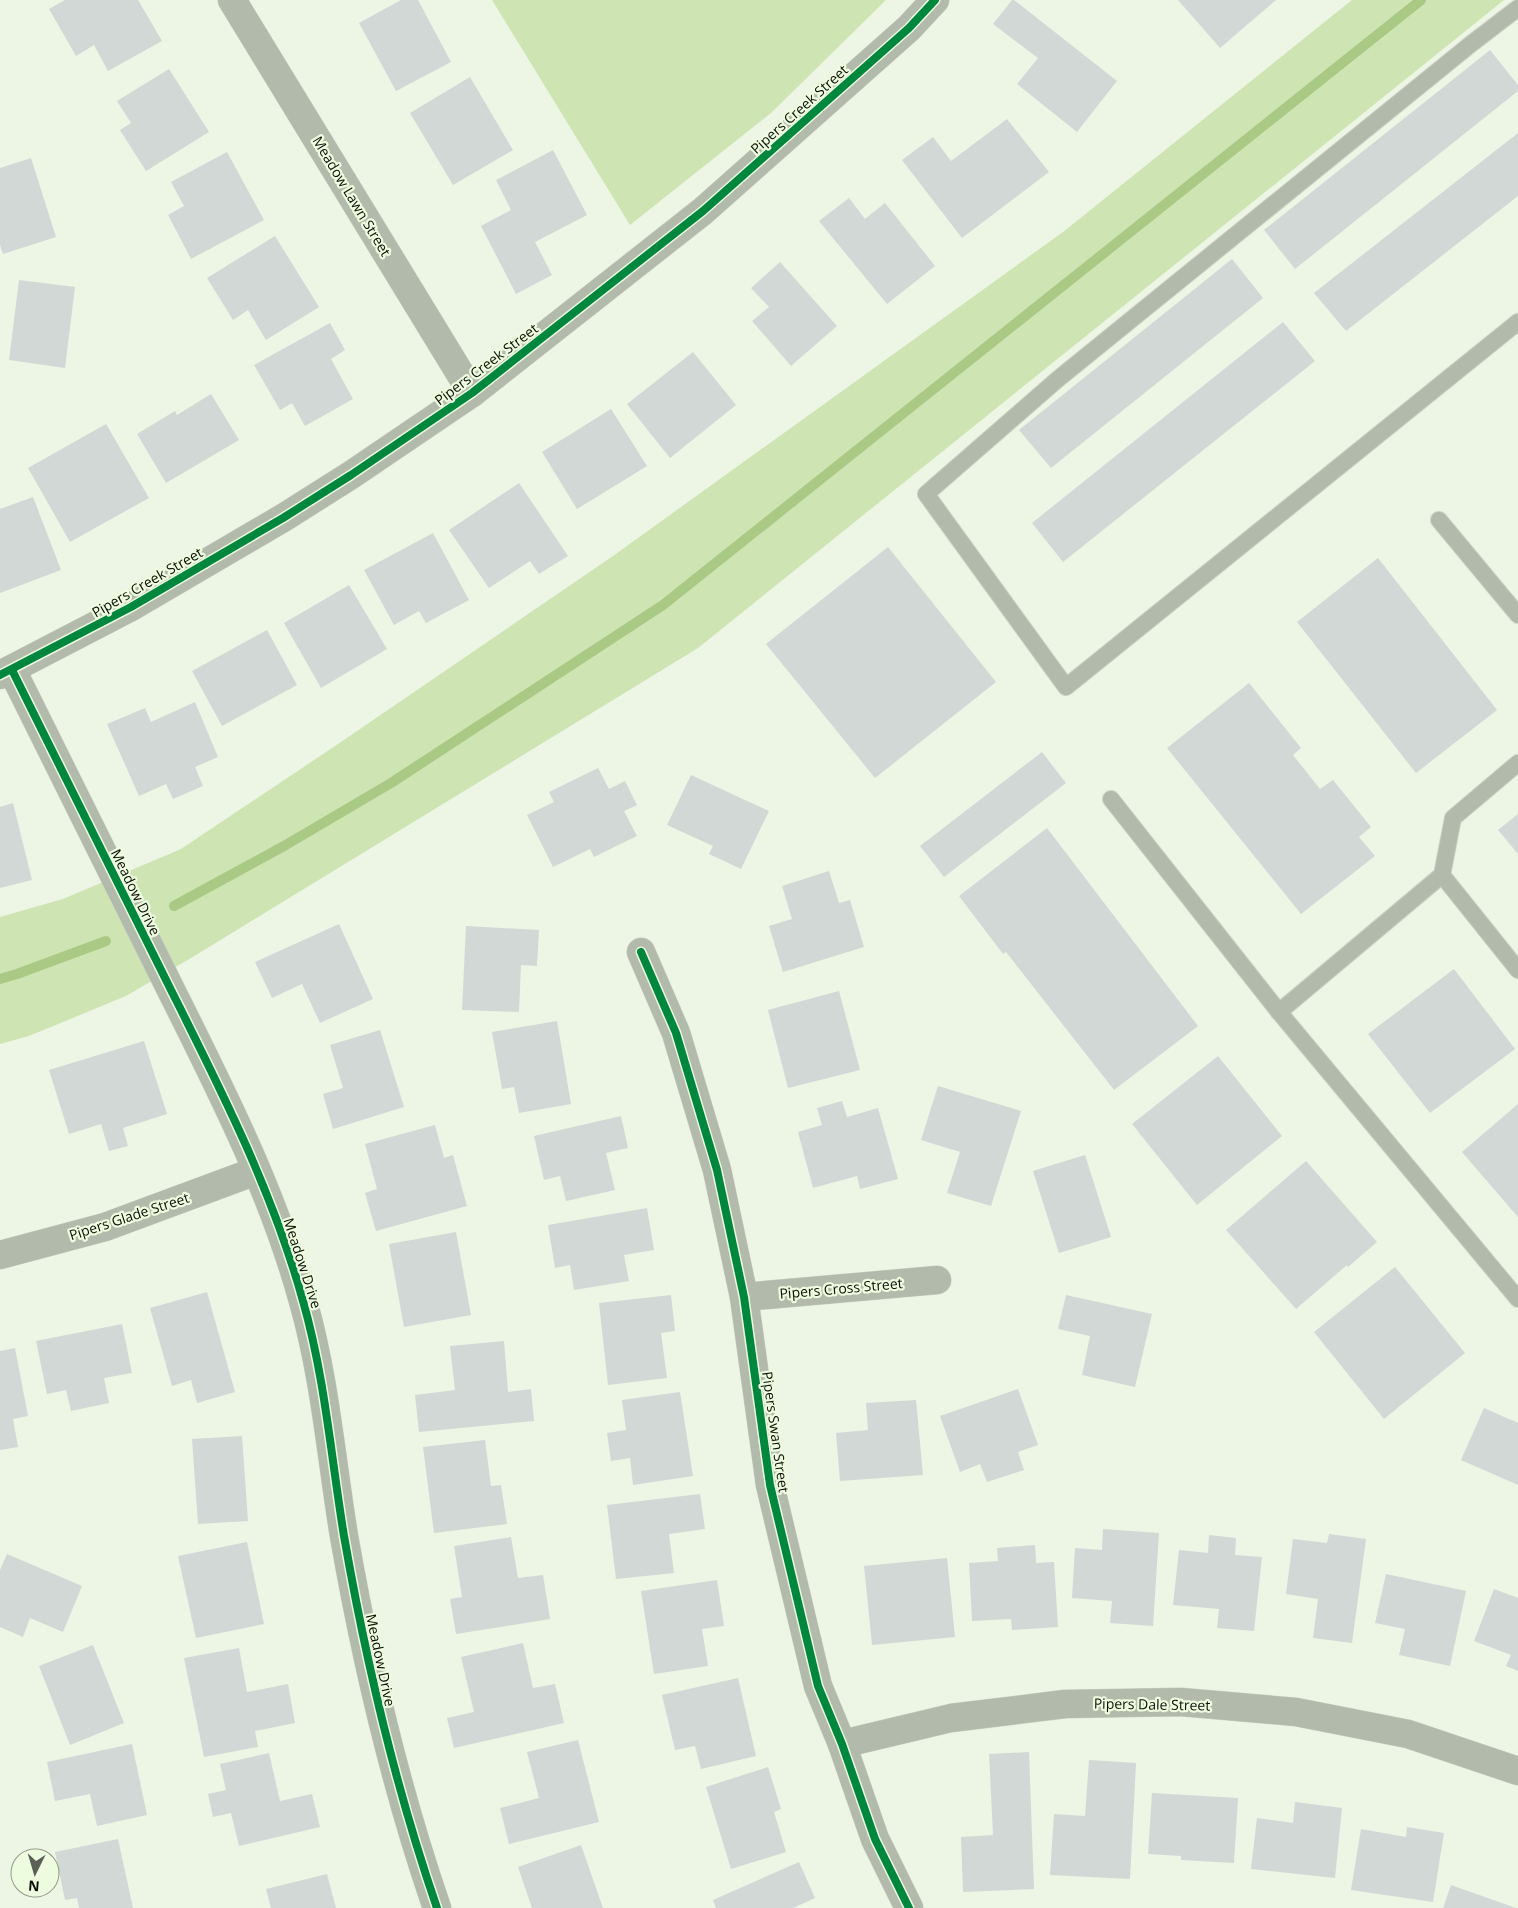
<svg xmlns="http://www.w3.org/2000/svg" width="1518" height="1908" viewBox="0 0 1518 1908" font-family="'Open Sans',sans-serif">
<rect width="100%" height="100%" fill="#edf5e5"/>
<!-- green -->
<g fill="#cee4b3">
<polygon points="492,0 886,0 771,113 630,225"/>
<polygon points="1352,0 1504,0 698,648 196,955 126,996 29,1036 0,1044 0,917 63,899 181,849 341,742 613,556 1063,232"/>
</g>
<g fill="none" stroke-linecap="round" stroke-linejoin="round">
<!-- stream -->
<g stroke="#aac984" stroke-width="10">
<polyline points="174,906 284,846 391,783 663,605 1421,0"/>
<polyline points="0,979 17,974 106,941"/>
</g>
</g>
<!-- building -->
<g fill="#d2d8d6">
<polygon points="65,0 138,0 162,41 108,71 94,45 76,56 49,9"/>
<polygon points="401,0 418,0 451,62 396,91 359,23"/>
<polygon points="1012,0 1014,0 1117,81 1077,132 1017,84 1038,58 993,24"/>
<polygon points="1178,0 1276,0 1220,48"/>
<polygon points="1490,50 1518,85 1518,91 1295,269 1264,230"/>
<polygon points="169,69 209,132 146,171 120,130 131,123 117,101"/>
<polygon points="470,77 513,150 453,185 410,113"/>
<polygon points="1007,119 1049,172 962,238 902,160 933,137 951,161"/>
<polygon points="1518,133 1518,196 1346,331 1314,293"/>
<polygon points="553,150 587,215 535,242 552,275 516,294 481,226 511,210 496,180"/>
<polygon points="227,152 264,220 191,259 168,215 184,206 171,182"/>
<polygon points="31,158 56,237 3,254 0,245 0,168"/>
<polygon points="849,198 865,219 885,203 935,266 887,304 819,221"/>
<polygon points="275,236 319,307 266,340 248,310 233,320 207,278"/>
<polygon points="1232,259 1263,298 1051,468 1019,430"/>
<polygon points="780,262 837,326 791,366 752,321 769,307 751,288"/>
<polygon points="19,280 75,287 65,368 9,360"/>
<polygon points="1283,322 1315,361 1063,562 1032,523"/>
<polygon points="330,323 345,350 331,359 353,399 305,426 292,403 280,410 254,365"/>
<polygon points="693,352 736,405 670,458 627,404"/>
<polygon points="211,394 239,440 166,483 137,434 175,411 177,415"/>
<polygon points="611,409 647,466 577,509 542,452"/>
<polygon points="106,424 149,498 70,542 28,468"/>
<polygon points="519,483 568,556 539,574 530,561 489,588 449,530"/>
<polygon points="33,497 61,570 0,593 0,509"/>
<polygon points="433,533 469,600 426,623 419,611 394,625 364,570"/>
<polygon points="888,547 996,682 875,778 766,644"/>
<polygon points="1378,558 1497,710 1416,773 1297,622"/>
<polygon points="349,585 387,649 321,688 284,623"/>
<polygon points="267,630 297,685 222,726 192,671"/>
<polygon points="1249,683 1301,748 1293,755 1320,789 1333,780 1371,827 1359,837 1375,856 1301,914 1167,748"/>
<polygon points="195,702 218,757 195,767 203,786 173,799 166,784 139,796 107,724 145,708 151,722"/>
<polygon points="1042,752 1066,783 944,877 920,846"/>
<polygon points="598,768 609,789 625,781 637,805 624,811 637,836 594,857 590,849 553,867 527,815 554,802 549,792"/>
<polygon points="691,775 769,811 741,869 709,854 713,846 667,825"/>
<polygon points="13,803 32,880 0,888 0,807"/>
<polygon points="1518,814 1518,854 1498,830"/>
<polygon points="1047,828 1198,1026 1114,1090 1006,952 1003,954 959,896"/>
<polygon points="829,871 839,903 850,900 864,947 783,972 769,926 792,919 782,886"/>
<polygon points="339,924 373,999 320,1023 302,984 272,998 255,962"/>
<polygon points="466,926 539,930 537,966 521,965 519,1012 462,1010"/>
<polygon points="1454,969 1515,1049 1430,1113 1368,1034"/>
<polygon points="839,991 860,1070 788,1088 768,1010"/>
<polygon points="557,1021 571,1104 519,1113 514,1087 502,1089 492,1032"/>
<polygon points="380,1030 404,1107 333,1129 323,1094 343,1088 330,1045"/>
<polygon points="144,1041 167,1114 123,1128 128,1146 109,1151 101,1124 69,1134 49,1070"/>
<polygon points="1218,1056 1282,1136 1197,1205 1132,1124"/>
<polygon points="938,1086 1021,1111 991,1206 947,1193 960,1152 921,1140"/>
<polygon points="842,1101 847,1117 878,1108 898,1179 860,1189 857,1176 813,1188 798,1132 822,1125 817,1108"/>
<polygon points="1518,1104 1518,1217 1462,1152"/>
<polygon points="621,1116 628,1148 606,1153 615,1190 566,1201 560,1176 544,1180 534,1136"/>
<polygon points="435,1125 444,1158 453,1155 467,1206 376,1231 365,1193 377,1189 365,1144"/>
<polygon points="1085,1155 1111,1237 1059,1253 1033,1171"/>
<polygon points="1306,1161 1377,1242 1348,1267 1347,1265 1296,1309 1226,1230"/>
<polygon points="647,1208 654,1250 624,1255 629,1281 574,1290 570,1265 555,1268 548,1225"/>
<polygon points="456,1232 471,1315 404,1327 389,1244"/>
<polygon points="1395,1267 1465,1353 1384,1419 1314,1332"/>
<polygon points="207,1292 235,1392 197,1403 191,1380 172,1386 150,1308"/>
<polygon points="671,1295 675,1331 661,1333 667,1378 608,1385 599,1303"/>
<polygon points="1066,1295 1152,1314 1135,1387 1082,1375 1090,1336 1058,1329"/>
<polygon points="122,1324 132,1373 104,1378 109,1403 71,1411 66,1390 47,1394 36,1341"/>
<polygon points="504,1341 508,1392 531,1389 534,1421 419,1432 415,1395 455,1390 450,1346"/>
<polygon points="15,1348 28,1416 13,1419 18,1447 0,1450 0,1351"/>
<polygon points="1018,1389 1038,1445 1018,1452 1024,1470 987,1482 980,1464 960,1472 940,1416"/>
<polygon points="680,1392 693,1476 633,1485 630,1458 611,1461 607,1433 626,1430 622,1400"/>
<polygon points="916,1400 923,1475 840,1481 836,1433 868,1430 866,1403"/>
<polygon points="1484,1408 1518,1423 1518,1485 1461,1460"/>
<polygon points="242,1436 248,1521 198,1524 192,1439"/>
<polygon points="485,1440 491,1486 501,1485 507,1524 434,1533 423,1447"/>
<polygon points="700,1494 705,1529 669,1534 674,1573 616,1579 607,1505"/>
<polygon points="1103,1529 1159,1533 1153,1626 1110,1623 1112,1601 1072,1598 1075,1548 1102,1550"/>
<polygon points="1329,1534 1366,1539 1352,1643 1313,1638 1318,1599 1286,1594 1293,1539 1327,1543"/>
<polygon points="1209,1535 1236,1538 1235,1555 1262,1557 1254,1631 1217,1628 1219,1609 1173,1605 1179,1550 1208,1553"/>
<polygon points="511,1537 518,1578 543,1575 550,1619 456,1634 450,1599 462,1597 454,1546"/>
<polygon points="247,1542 264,1624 196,1638 178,1556"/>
<polygon points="1035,1545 1036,1563 1054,1562 1058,1627 1012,1630 1011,1619 972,1621 969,1563 998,1561 997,1548"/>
<polygon points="7,1554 82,1586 63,1632 30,1618 23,1637 0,1627 0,1570"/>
<polygon points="947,1558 955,1637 872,1645 864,1566"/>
<polygon points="1386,1574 1466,1591 1450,1666 1399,1655 1405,1629 1375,1623"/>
<polygon points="717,1580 724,1626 702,1629 708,1666 654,1674 641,1591"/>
<polygon points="1494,1589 1518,1598 1518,1671 1506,1666 1511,1655 1474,1641"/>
<polygon points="523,1643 533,1688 555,1684 564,1723 454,1748 447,1718 474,1712 461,1657"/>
<polygon points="93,1645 124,1723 70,1745 39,1666"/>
<polygon points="239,1648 247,1692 288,1684 295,1723 255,1731 258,1747 204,1757 184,1658"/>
<polygon points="738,1678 756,1756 701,1769 695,1746 675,1750 662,1695"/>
<polygon points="578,1740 599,1822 509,1844 500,1808 539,1798 527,1752"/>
<polygon points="132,1744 147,1815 97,1826 90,1794 55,1801 47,1762"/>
<polygon points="1029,1752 1034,1889 963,1892 961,1837 993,1835 989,1754"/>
<polygon points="269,1753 280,1801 312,1794 320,1827 239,1846 231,1813 213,1817 208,1794 226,1790 220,1764"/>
<polygon points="1089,1760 1136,1763 1130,1879 1050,1875 1054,1814 1085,1816"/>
<polygon points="768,1767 781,1809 774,1812 786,1852 731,1869 706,1787"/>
<polygon points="1152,1793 1238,1798 1234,1863 1181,1860 1181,1856 1148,1854"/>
<polygon points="1295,1802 1342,1808 1335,1878 1251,1869 1257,1818 1293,1823"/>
<polygon points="1407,1827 1444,1833 1433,1902 1351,1890 1361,1829 1406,1837"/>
<polygon points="118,1839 133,1908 79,1908 77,1898 65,1900 55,1852"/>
<polygon points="581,1845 603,1908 532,1908 518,1867"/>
<polygon points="799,1862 815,1898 793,1908 716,1908 713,1900"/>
<polygon points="327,1874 336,1908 271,1908 266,1889"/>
<polygon points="1451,1885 1516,1908 1443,1908"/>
</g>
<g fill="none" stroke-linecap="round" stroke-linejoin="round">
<defs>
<g id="service">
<polyline points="1518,8 1471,44 1058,379 926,494 1066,687 1518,322"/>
<polyline points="1439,520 1518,615"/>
<polyline points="1518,763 1453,818 1442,875 1279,1012 1518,1299"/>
<polyline points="1111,799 1279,1012"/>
<polyline points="1442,875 1518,970"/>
</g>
<g id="minor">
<polyline points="232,0 472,393"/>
<path d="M 12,670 C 65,777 118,883 171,990 C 221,1090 273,1192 303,1301 C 325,1378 331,1457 344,1536 C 366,1662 395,1786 437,1908"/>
<polyline points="0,675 131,607 283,518 351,475 472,393 703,211 909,28 935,0"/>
<polyline points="641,952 676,1033 717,1170 744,1297 770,1485 818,1686 842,1744 875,1839 909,1908"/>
<polyline points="0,1255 105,1227 256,1171"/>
<polyline points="744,1297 937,1280"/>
<polyline points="842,1744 951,1718 1065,1704 1181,1702 1296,1712 1408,1734 1518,1771"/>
</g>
</defs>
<!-- service casing -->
<use href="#service" stroke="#c9cfc3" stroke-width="18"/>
<!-- minor casing -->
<use href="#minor" stroke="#c9cfc3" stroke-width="29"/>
<!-- service -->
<use href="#service" stroke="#b2baab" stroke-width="16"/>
<!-- minor -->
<use href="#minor" stroke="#b2baab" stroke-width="28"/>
<defs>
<g id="cycleway">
<path d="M 12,670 C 65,777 118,883 171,990 C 221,1090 273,1192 303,1301 C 325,1378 331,1457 344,1536 C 366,1662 395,1786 437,1908"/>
<polyline points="0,675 131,607 283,518 351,475 472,393 703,211 909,28 935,0"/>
<polyline points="641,952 676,1033 717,1170 744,1297 770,1485 818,1686 842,1744 875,1839 909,1908"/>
</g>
</defs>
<!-- cycleway casing -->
<use href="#cycleway" stroke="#edfbdf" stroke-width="11"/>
<!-- cycleway -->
<use href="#cycleway" stroke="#00873e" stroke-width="8"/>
</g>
<g text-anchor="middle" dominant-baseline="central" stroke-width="4.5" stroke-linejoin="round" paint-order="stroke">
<!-- street labels -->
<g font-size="14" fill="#0b0f07" stroke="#edfbdf">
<text transform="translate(799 109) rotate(-42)">Pipers Creek Street</text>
<text transform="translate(352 196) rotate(59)">Meadow Lawn Street</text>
<text transform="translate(486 364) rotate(-37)">Pipers Creek Street</text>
<text transform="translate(147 582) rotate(-30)">Pipers Creek Street</text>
<text transform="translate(136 892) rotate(64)">Meadow Drive</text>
<text transform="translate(129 1216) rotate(-18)">Pipers Glade Street</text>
<text transform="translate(303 1263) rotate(72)">Meadow Drive</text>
<text transform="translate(841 1288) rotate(-5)">Pipers Cross Street</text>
<text transform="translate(776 1432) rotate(82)">Pipers Swan Street</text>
<text transform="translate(381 1660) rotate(78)">Meadow Drive</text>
<text transform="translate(1152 1704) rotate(1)">Pipers Dale Street</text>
</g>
</g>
<!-- north arrow -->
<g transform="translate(35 1873) rotate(185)"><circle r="24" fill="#edfbdf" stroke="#939d89"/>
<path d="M0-4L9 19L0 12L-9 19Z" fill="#5a6055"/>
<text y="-8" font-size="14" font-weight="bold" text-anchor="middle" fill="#0b0f07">N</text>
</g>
</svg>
